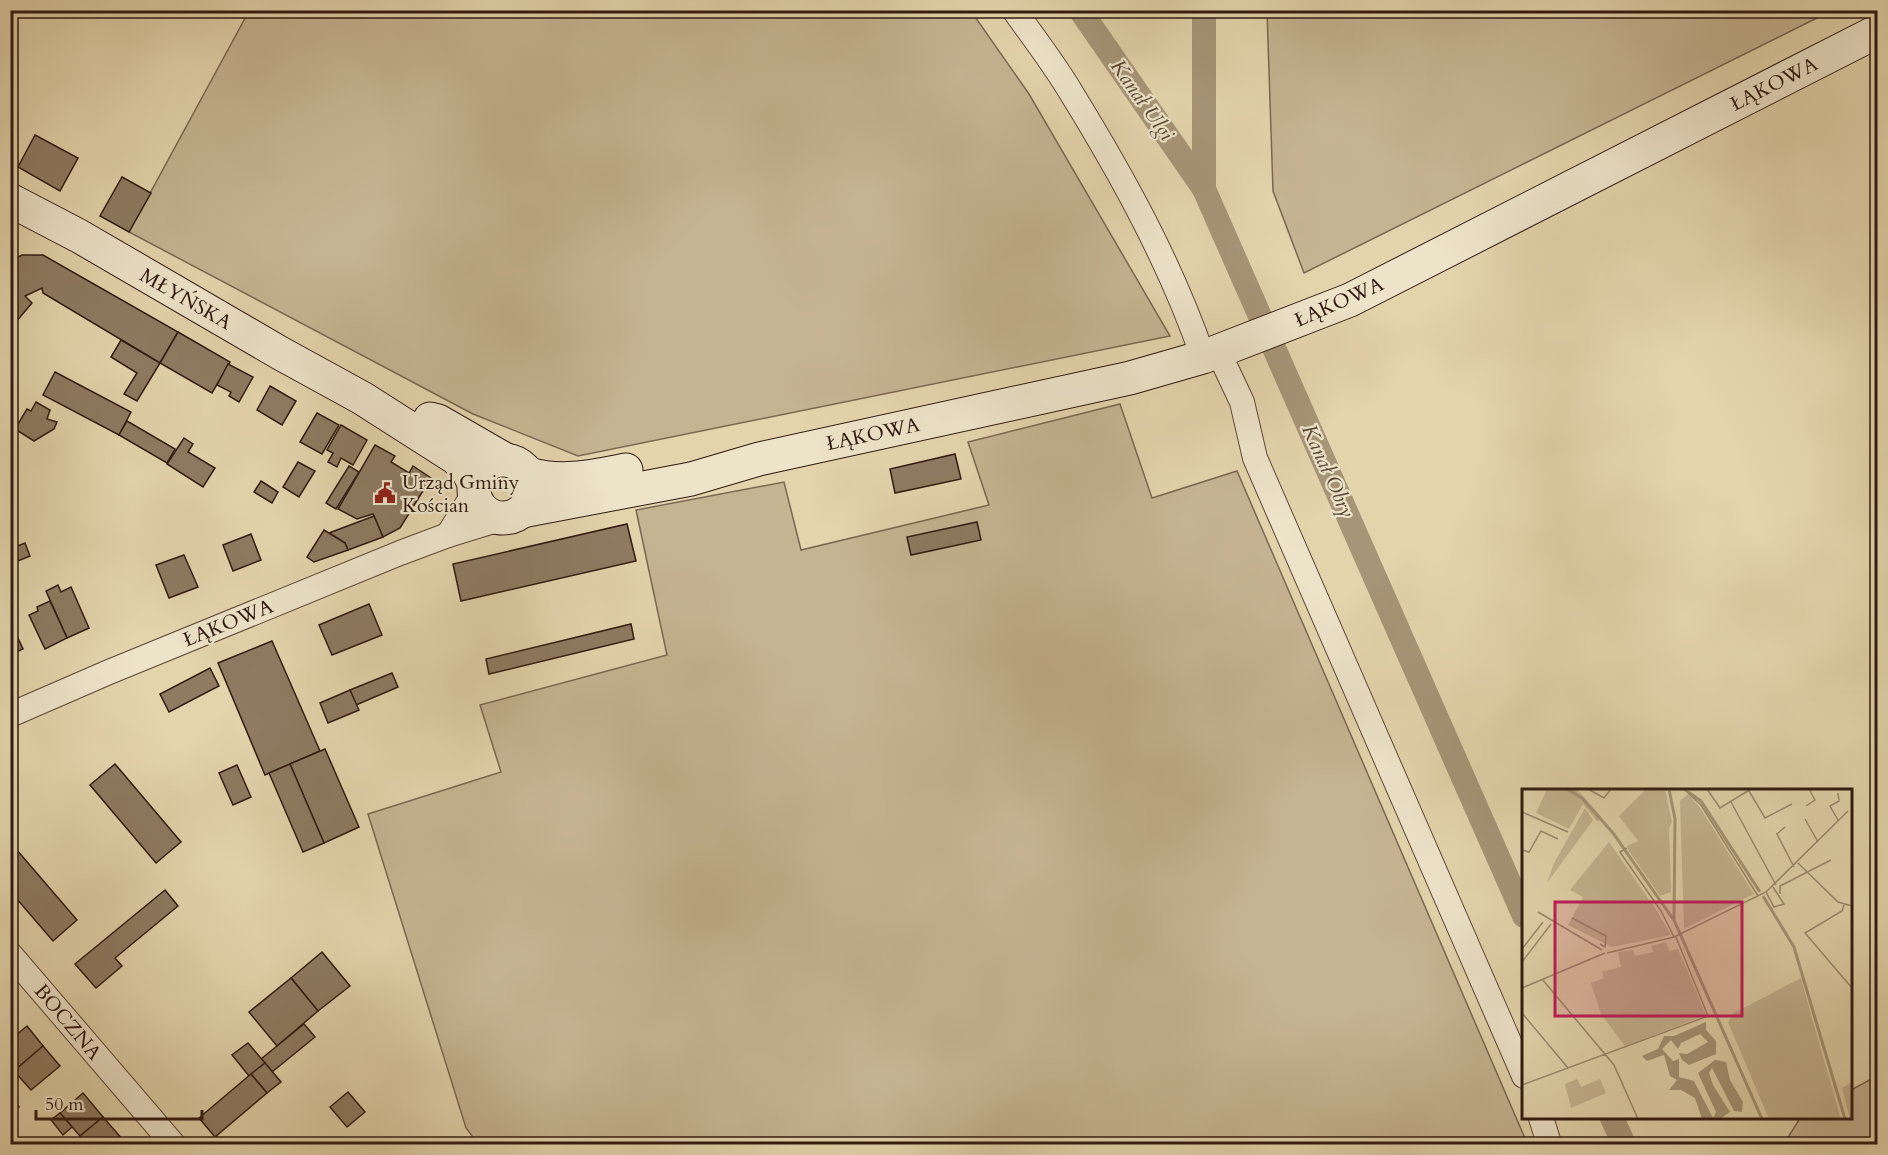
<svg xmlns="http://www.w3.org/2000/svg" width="1888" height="1155" viewBox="0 0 1888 1155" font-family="Cardo,serif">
<rect width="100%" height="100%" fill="#e3d4ac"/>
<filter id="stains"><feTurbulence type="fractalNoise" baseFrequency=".00333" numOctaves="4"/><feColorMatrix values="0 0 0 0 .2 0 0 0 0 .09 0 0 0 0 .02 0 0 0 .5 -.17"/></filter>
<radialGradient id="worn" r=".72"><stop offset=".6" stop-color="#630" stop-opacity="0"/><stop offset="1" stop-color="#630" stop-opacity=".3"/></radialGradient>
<!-- green -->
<g fill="#c5b492" stroke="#7b6752" stroke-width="1.5">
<polygon points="249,11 971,11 1029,94 1170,336 578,456 473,414 129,232"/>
<polygon points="1267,11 1267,10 1831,11 1304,273 1273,191"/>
<polygon points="1120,404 1152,498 1237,471 1527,1143 1522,1144 478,1144 466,1128 368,814 501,772 480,705 667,655 636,510 784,482 801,550 989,505 968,442"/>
<polygon points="1877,1076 1877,1144 1784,1144 1800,1118 1850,1118 1851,1090"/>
</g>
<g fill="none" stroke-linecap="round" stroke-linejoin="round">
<!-- canal -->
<g stroke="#a69577" stroke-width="24">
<polyline points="1080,10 1204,189"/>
<polyline points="1204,10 1204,189 1524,916"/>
<polyline points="1612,1118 1624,1144"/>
</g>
</g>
<!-- building -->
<g fill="#8e7b62" stroke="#311a11" stroke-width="1.5">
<polygon points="35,135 78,158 60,191 18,167"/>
<polygon points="122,177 151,193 129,232 100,216"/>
<polygon points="22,255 43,255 178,332 160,363 43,293 42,288 25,296 32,303 10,329 10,261"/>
<polygon points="178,332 230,362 212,393 160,363"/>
<polygon points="121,340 160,363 137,401 124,394 137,373 111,357"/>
<polygon points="228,364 253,377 239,402 229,396 231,392 217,385"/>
<polygon points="55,372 131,412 119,435 43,395"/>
<polygon points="270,386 296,401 282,425 257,410"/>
<polygon points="36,402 50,410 47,419 57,422 54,429 34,441 15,429 27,409 31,411"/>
<polygon points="317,413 339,425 322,454 300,442"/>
<polygon points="127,421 175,449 167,463 119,435"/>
<polygon points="341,425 367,440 353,465 341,458 337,467 328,462 333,453 327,450"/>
<polygon points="184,438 193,444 188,452 215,468 203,487 167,464"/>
<polygon points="375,445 395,456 391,462 409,473 413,466 431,478 400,528 383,537 373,514 357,519 338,509"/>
<polygon points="955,454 961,479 895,493 890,469"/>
<polygon points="298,462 315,471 299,497 283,487"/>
<polygon points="349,466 359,472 336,509 326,503"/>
<polygon points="261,481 278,492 272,503 254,492"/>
<polygon points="374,516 383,537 348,550 345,543 329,533"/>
<polygon points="977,522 981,540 911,555 907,537"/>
<polygon points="627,524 636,561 461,601 453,564"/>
<polygon points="324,530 345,543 348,550 314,562 307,557"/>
<polygon points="251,534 261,560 233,571 223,545"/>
<polygon points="25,543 30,556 13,563 10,549"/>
<polygon points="184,555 198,587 169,598 156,565"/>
<polygon points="58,585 61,592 71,587 89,628 67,638 46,591"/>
<polygon points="50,601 67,638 45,649 29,615 38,611 37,607"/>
<polygon points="369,604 382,635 332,655 319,625"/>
<polygon points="10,621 23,649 10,655"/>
<polygon points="631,624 634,639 489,674 486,659"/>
<polygon points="272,641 320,751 265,775 218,663"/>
<polygon points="210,668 219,686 169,712 160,694"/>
<polygon points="392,673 398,687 356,705 350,690"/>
<polygon points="350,690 359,710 328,723 320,703"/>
<polygon points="325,749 359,827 324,843 290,764"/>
<polygon points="115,764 181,842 156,863 90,785"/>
<polygon points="290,764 324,843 303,852 269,773"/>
<polygon points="237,765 251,797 233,805 219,773"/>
<polygon points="10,842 77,920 53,941 10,891"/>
<polygon points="165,890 178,906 115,958 122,966 96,988 75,964"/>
<polygon points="322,952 350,986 318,1011 291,978"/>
<polygon points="291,978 318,1011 277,1046 249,1012"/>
<polygon points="304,1024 315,1037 272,1072 261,1059"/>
<polygon points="27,1026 43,1046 14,1071 10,1066 10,1040"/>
<polygon points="248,1043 265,1063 249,1076 232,1055"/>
<polygon points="43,1046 60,1066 31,1090 14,1071"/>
<polygon points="265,1063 281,1082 267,1093 251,1074"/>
<polygon points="251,1074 267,1093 215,1137 199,1118"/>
<polygon points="348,1092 365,1112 347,1127 330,1107"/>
<polygon points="83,1093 103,1117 80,1136 60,1113"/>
<polygon points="10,1096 19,1107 10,1114"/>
<polygon points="60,1113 72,1127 63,1135 51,1120"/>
<polygon points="103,1117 123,1140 118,1144 87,1144 80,1136"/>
</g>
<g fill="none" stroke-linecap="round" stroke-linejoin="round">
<defs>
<g id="street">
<path d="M 1014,10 C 1034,38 1055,65 1072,94 C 1123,177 1171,264 1203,357"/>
<polyline points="1218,351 1242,402 1255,458 1524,1076"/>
<polyline points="448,535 474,493"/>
<polyline points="10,715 109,672 400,553 448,535 503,518"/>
<polyline points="10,954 173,1144"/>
<polyline points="1541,1118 1548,1140 1545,1144"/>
</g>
<g id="secondary">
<polyline points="10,200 79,236 280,353 362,398 456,458 468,471 474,483"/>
<polyline points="430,419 438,421 504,459"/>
<circle cx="503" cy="489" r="29"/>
<path d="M 529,474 C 561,484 595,476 626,470"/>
<polyline points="522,511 691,479 759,459 1130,378 1203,357 1350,300 1878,31"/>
</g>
</defs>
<!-- street casing -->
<use href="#street" stroke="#5e4838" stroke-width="26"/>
<!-- secondary casing -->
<use href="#secondary" stroke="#311a11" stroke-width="35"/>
<!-- street -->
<use href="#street" stroke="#ede3c9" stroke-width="24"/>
<!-- secondary -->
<use href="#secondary" stroke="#ede3c9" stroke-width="33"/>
</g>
<!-- icons -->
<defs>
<symbol id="civic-bare" viewBox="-9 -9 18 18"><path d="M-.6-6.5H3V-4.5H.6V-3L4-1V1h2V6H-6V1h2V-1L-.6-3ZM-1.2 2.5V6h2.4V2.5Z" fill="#8f2418" stroke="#ede3c9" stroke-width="2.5" paint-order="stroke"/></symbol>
</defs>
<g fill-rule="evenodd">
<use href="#civic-bare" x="370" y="478" width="30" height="30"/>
</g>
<g text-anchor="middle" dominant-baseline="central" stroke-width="4.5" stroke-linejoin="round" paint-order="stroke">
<!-- street labels -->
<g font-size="20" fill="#311a11" stroke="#ede3c9">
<text transform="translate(1774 84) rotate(-27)">ŁĄKOWA</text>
<text transform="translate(186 299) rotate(30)">MŁYŃSKA</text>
<text transform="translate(1339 302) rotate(-24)">ŁĄKOWA</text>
<text transform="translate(873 434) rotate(-12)">ŁĄKOWA</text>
<text transform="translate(228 623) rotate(-22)">ŁĄKOWA</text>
<text transform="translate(68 1022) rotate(50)">BOCZNA</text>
</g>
<!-- poi labels -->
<g font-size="20" fill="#311a11" stroke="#ede3c9" text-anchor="start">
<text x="402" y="482">Urząd Gminy<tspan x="402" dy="23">Kościan</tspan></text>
</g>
<!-- water labels -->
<g font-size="21" font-style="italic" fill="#5a4535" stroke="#ede3c9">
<text transform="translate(1142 100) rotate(55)">Kanał Ulgi</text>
<text transform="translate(1328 471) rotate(66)">Kanał Obry</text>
</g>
</g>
<!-- overview -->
<g transform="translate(1522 789)">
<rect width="330" height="330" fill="#e3d4ac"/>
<path d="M 25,0 L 55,0 L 79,28 L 76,33 L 61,15 L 47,40 L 14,24 ZM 124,0 L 143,0 L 150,33 L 147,39 L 149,103 L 138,107 L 107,62 L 105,57 L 116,52 L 97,27 ZM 166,5 L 177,17 L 232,105 L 162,140 L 158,12 ZM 63,19 L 71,31 L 25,94 L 32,74 ZM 87,53 L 135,122 L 149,146 L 90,158 L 46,136 L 61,108 L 48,101 ZM 144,153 L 147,162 L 156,160 L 184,226 L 103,257 L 79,225 L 69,194 L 82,189 L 80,183 L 99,178 L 96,163 L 111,161 L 113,167 L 131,163 L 129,157 ZM 279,189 L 293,240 L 319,330 L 247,330 L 206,233 L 212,224 ZM 55,290 L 59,298 L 78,290 L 84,304 L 49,319 L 43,295 ZM 330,293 L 330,330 L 328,330 L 320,299 Z" fill="#c5b492"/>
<path d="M 184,233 L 184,241 L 194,252 L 194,265 L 167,276 L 160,271 L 157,264 L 165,265 L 186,253 L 178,245 L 159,254 L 156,260 L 149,251 L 140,260 L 151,272 L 157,270 L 157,288 L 172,292 L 191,329 L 194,323 L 176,284 L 193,271 L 204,273 L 208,291 L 221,313 L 220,323 L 212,322 L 190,279 L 187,284 L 191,296 L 208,323 L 198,330 L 180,330 L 173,309 L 159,301 L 147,301 L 155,291 L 148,287 L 142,266 L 125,272 L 120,267 L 136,260 L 142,247 L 152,247 Z" fill="#a69577"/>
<path fill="none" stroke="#a69577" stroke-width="3" d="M 45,0 L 60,9 L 91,44 L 151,130M 147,0 L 153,30 L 152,131 L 240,330M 162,0 L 179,12 L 238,103M 241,107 L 272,158 L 323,330"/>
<path fill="none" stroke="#9c8a6e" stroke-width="1.5" d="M 66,0 L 82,9 L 89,0M 185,0 L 198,19 L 229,0M 227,2 L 243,29 L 270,15M 166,4 L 179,16 L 236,107M 209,13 L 254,96M 284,17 L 293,11 L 287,0M 0,23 L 46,43M 283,30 L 296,53M 316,31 L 308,17 L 317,12 L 316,4M 263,38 L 255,45 L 272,78M 105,59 L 98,63 L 100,66 L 139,122 L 152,148M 0,61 L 7,63 L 19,42 L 36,50M 276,74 L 316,113 L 330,117M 244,103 L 252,118 L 262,115 L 251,98M 258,105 L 258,97 L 309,71M 322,116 L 320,122 L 283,144 L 330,199M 16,123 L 80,161M 50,129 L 84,147 L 83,158 L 78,155M 0,160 L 21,133M 85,164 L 152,148 L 244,103 L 326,22M 0,173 L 29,135M 20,190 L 92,276 L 116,330M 0,199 L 83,164M 0,224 L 46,279M 0,296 L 186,227 L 154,148"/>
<path fill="#c2185b" fill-opacity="0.15" stroke="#c2185b" stroke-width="3" d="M 33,113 L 220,113 L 220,227 L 33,227 Z"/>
<rect width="330" height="330" fill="none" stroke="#311a11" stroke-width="3"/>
</g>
<!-- margin -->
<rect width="1888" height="1155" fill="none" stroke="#e3d4ac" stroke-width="36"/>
<rect x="12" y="12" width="1864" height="1131" fill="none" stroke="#311a11" stroke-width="3"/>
<rect x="18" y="18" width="1852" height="1119" fill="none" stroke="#311a11" stroke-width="1.5"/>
<!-- scale -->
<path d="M36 1110v9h166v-9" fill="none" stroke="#311a11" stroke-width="3"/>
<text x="45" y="1110" font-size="18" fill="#311a11" stroke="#ede3c9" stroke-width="4.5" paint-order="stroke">50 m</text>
<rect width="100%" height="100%" filter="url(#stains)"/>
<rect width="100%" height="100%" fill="url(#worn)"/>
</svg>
